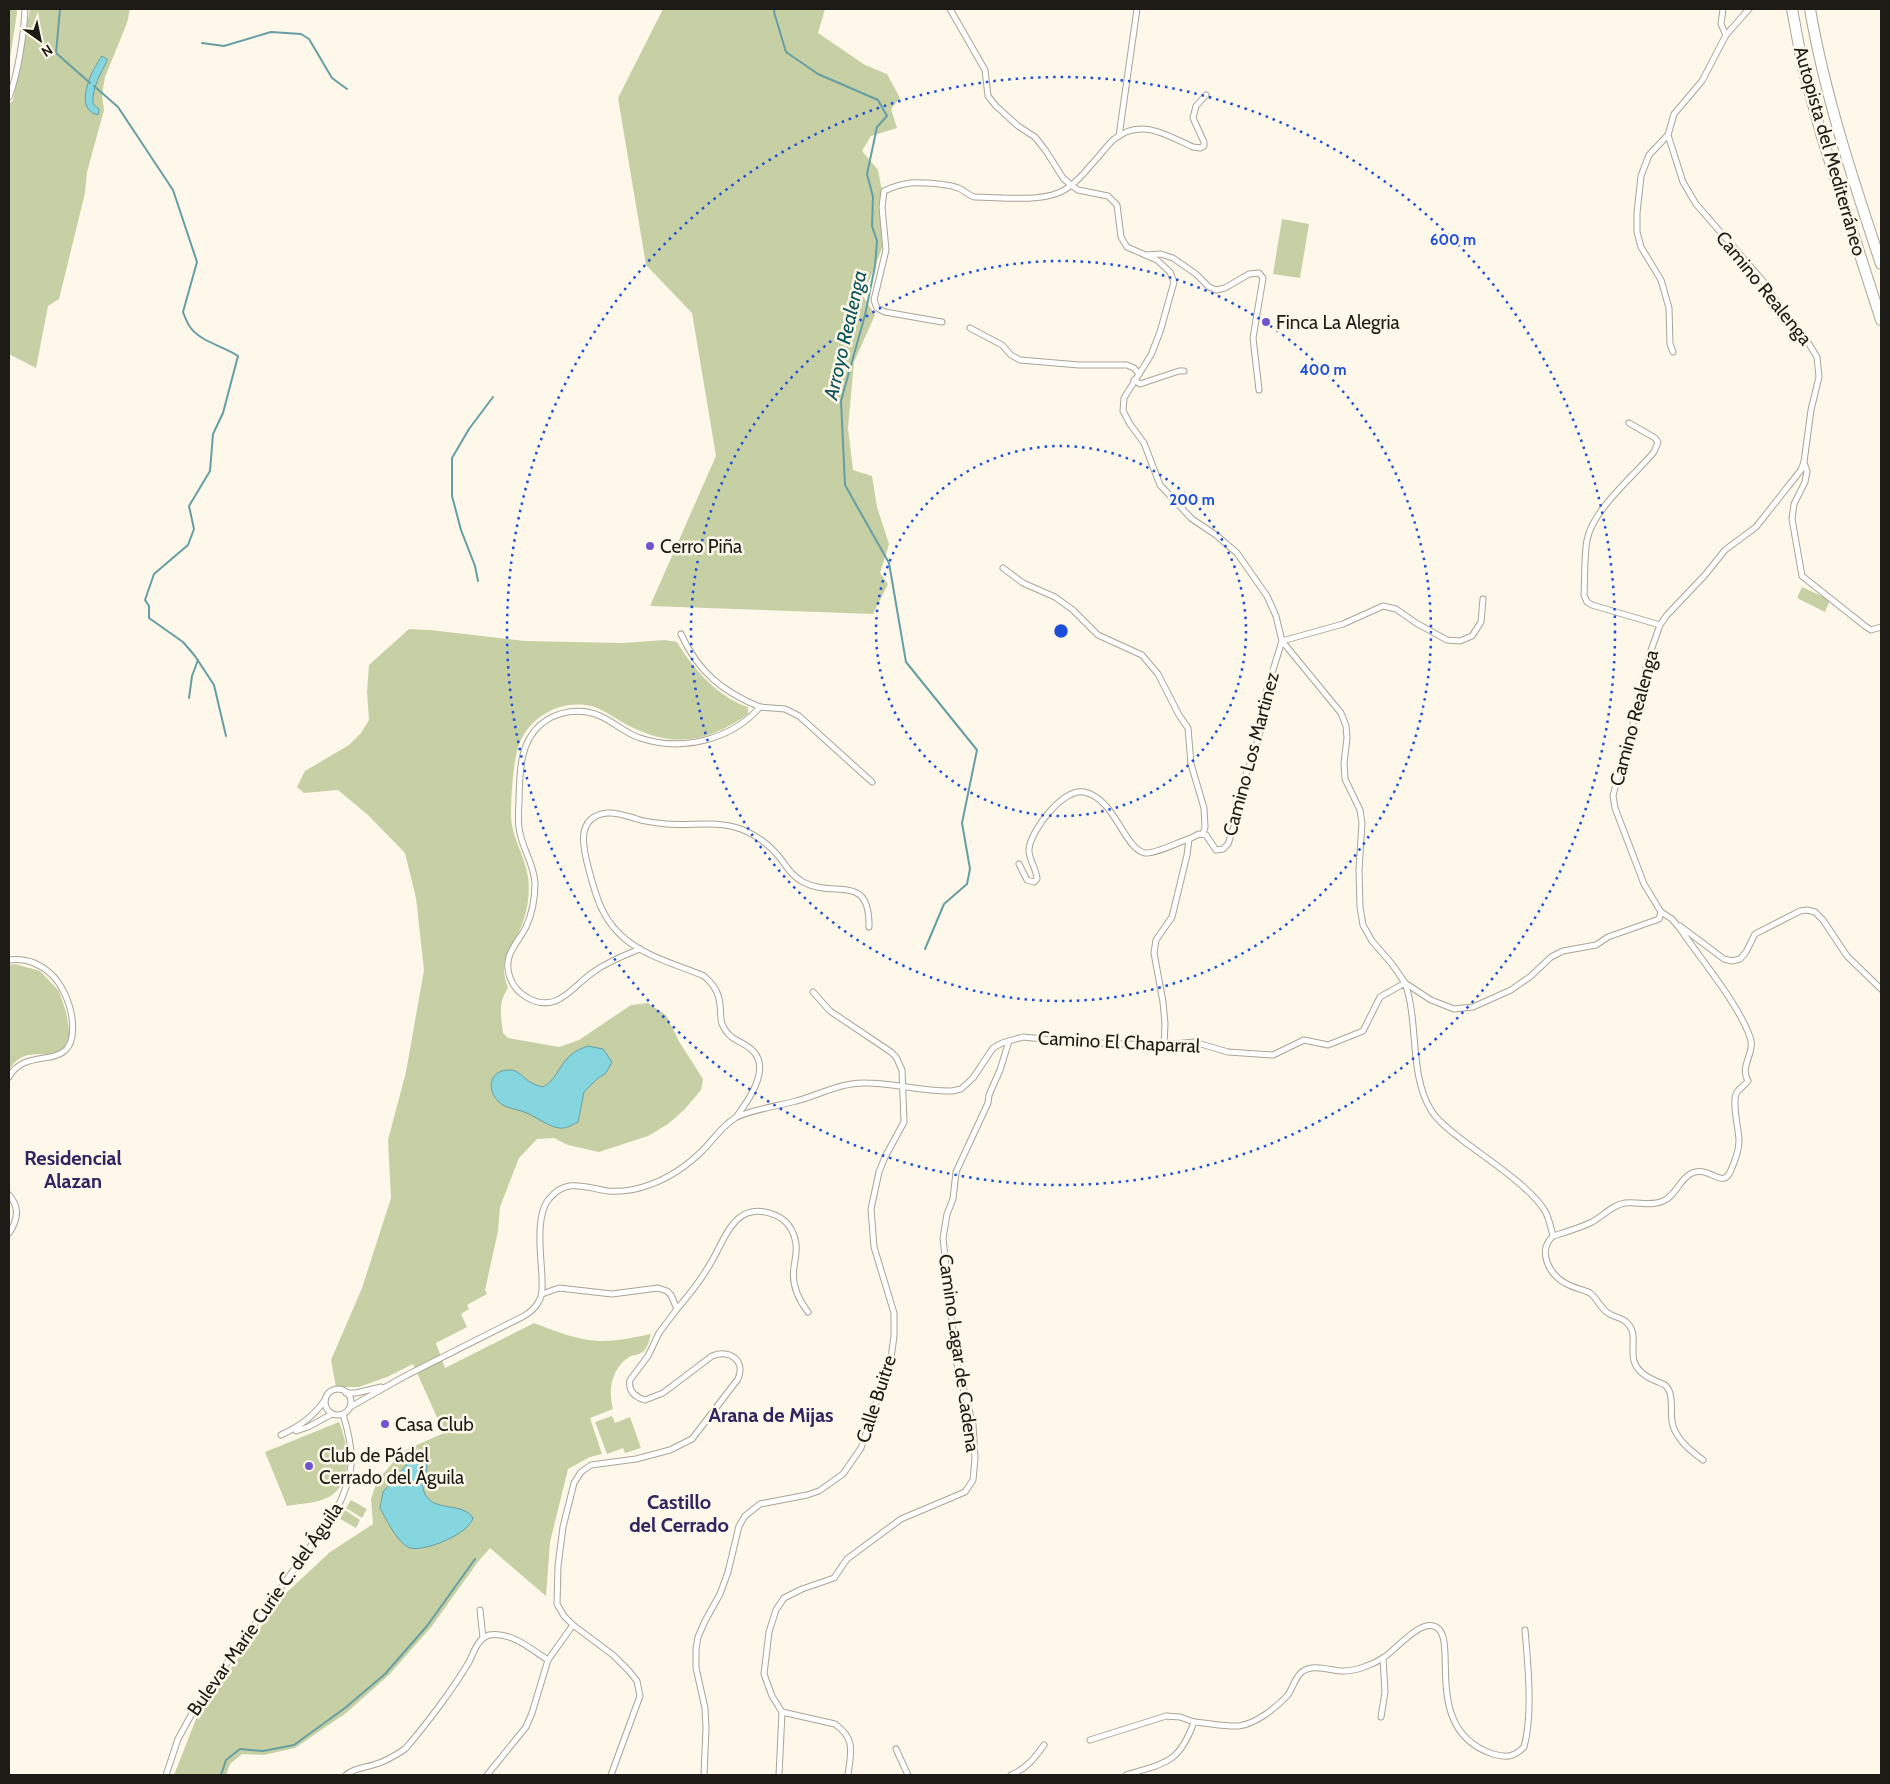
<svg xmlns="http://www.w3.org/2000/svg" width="1890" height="1784" viewBox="0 0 1890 1784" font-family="Cabin,sans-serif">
<rect width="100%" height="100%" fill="#fef8ea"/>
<!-- green -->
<g fill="#c7d0a5">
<polygon points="9,9 17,9 17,13 9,65"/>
<polygon points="30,9 130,9 127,23 105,77 102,95 104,110 87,172 85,193 59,299 48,306 36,368 9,354 9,105 13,100"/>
<polygon points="663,9 825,9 818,33 865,65 887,74 900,98 891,109 897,128 871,136 862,151 878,170 884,202 885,241 863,296 875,315 854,362 848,428 853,470 872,476 877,507 889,544 880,573 888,584 873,614 650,606 716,456 692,313 646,265 618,98"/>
<polygon points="1282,219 1309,224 1300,278 1273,274"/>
<polygon points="1802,587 1830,600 1825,612 1797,598"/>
<path d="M 409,629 L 430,630 L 525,641 L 623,643 L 665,640 L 677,642 C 693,669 719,698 748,707 L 748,714 C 706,744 669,749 622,722 C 611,716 599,706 585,705 C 560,702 534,715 522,738 C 513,753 511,797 511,816 C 512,839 525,855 528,877 C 530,892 528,908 523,922 C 513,950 496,955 508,988 C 498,1002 501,1017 503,1033 L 508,1038 L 559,1047 L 579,1040 L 631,1005 L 648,1003 L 666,1015 L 680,1043 L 703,1079 L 701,1090 L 684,1110 L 668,1124 L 648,1136 L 599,1152 L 568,1145 L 554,1138 L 537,1139 L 519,1158 L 500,1207 L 498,1231 L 485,1290 L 487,1294 L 467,1305 L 469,1309 L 461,1314 L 467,1327 L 436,1343 L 445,1368 L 534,1323 C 552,1330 570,1337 589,1340 C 610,1343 631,1338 651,1334 C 649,1342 647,1351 639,1354 C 633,1356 636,1354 631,1356 C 611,1367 608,1390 613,1409 L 590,1418 L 602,1454 L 590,1457 L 568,1469 L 550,1542 L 546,1596 L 490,1548 L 477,1563 L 432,1626 L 389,1675 L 346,1713 L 295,1748 L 264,1755 L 242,1754 L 230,1764 L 226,1775 L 174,1775 L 198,1714 L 284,1595 L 330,1552 L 373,1524 L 371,1499 L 377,1481 L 403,1451 L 444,1433 L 413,1364 L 387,1377 L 359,1387 L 336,1387 L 331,1360 L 362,1288 L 391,1198 L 388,1140 L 406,1072 L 424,970 L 416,898 L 405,853 L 368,815 L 338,790 L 304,793 L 297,787 L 305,771 L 349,745 L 361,733 L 369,720 L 367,692 L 369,665 Z"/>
<path d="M 15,964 L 40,971 L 59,991 L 66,1012 L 70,1035 C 68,1039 66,1046 62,1049 C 46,1062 26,1043 9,1070 L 9,965 Z"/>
<polygon points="612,1416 615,1423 630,1417 641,1448 625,1453 623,1448 607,1454 595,1422"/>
<path d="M 339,1422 C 348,1444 355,1482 329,1497 C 317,1503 300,1504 287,1506 L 265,1452 Z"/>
<polygon points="351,1500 367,1509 362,1518 346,1508"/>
<polygon points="345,1510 360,1520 356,1528 340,1519"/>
</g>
<!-- water -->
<g fill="#86d6e0" stroke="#669ea3">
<path d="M 102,56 L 107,59 L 107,61 C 100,75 92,88 93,104 L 99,109 L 98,115 C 72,109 92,69 102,56 Z"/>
<path d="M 588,1046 L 603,1049 L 612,1062 L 606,1073 L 597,1079 L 584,1092 L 578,1122 C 572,1125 566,1129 559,1128 C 546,1126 536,1116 524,1112 C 517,1109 504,1108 499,1102 C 486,1090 489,1070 509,1070 C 518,1069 524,1079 532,1083 C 535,1085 540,1086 543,1087 C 555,1081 558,1068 567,1059 C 572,1052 580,1049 588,1046 Z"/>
<path d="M 418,1456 L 424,1459 C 425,1461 427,1464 427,1466 C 427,1476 419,1483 425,1494 C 435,1513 462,1501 473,1518 C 470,1533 426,1552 410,1548 C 398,1544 386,1519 380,1508 L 383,1492 L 409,1462 Z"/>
</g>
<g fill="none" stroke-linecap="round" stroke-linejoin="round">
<!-- stream -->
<g stroke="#669ea3" stroke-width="2">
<polyline points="60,9 56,53 90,83"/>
<polyline points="775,9 774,12 786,52 818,74 878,100 887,116 877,127 867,174 873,197 872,226 877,241 875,266 865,315 841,401 845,485 889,563 906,662 977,750 962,823 970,869 967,884 944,904 925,949"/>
<polyline points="202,43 224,46 271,32 301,34 309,39 332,78 347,89"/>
<path d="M 94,86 L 118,107 L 173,190 L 197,262 L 183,312 C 185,317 187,323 190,327 C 201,342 223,346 238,356 L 223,413 L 213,434 L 210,471 L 189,506 L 194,529 L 188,545 L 154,574 L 145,600 L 149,606 L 149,618 L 183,642 L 195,656 L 214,685 L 226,736"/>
<polyline points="478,581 475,566 461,530 452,496 452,458 469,429 493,397"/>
<polyline points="189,698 192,676 198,660"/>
<polyline points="221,1775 226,1760 240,1749 263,1751 294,1745 345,1708 385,1674 427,1626 475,1559"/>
</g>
<defs>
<g id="street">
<polyline points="950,9 985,70 988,96 996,106 1018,126 1035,137 1046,151 1063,178 1071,185 1078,190 1108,196 1117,205 1121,237 1127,247 1157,260 1170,272 1174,282 1160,332 1151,355 1124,398 1123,411 1130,424 1144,443 1160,485 1192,519 1216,535 1237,553 1267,596 1276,616 1282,641 1341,713 1346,726 1347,738 1344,763 1345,779 1360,810 1362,823 1359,870 1360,907 1363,925 1372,941 1392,964 1405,983 1431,1000 1454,1009 1473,1007 1511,990 1531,976 1551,957 1563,951 1596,945 1608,937 1659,919 1661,912 1644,884 1615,808 1613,796 1622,759 1630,741 1635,711 1649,656 1660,625 1667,615 1705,575 1725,550 1756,527 1801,470 1804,462 1811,410 1819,377 1817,357 1809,344 1794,328 1763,281 1696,204 1683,182 1668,135 1674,114 1702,81 1726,35 1749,9"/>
<polyline points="1723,9 1721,24 1726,35"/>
<path d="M 9,97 C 18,74 24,34 25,9"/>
<polyline points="1668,135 1649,155 1641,176 1637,213 1637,232 1641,247 1661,280 1669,308 1670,344 1673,352"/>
<polyline points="1119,136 1137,9"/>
<polyline points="1146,255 1161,254 1173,258 1196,274 1209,287 1216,290 1225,288 1249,274 1259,273 1263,278 1253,338 1259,390"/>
<path d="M 942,322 L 885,312 L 877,308 L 874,300 L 886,250 L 882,207 L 884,191 C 906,181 915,182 939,184 C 945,185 952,185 958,188 C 965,190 968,196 975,197 C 1000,197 1035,202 1058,193 C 1071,188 1082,176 1090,166 C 1098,158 1105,148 1113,140 C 1140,117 1166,135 1193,147 L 1200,148 L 1204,146 L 1204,142 L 1193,118 L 1196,106 L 1206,95"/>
<polyline points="970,328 1002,345 1011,355 1020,360 1079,365 1127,365 1134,368 1139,374"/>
<polyline points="1134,380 1140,384 1179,371 1184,371"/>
<path d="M 1629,423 L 1655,438 L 1658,442 L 1654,452 C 1634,476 1593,509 1587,540 C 1584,557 1585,577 1584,595 L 1587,602 L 1592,605 L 1660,625"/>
<polyline points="1804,463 1807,471 1805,482 1794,504 1792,519 1802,576 1865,626 1871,630 1881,627"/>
<polyline points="1003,568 1023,583 1055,597 1073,610 1098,635 1142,655 1158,674 1179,715 1188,728 1191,764 1204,808 1205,827 1203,834"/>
<path d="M 681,634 C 698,672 723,692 760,707"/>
<path d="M 1019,864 L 1027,880 L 1034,882 L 1037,879 C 1037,869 1028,859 1029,849 C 1031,830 1063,788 1084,792 C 1115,798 1124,849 1145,853 C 1156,854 1178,842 1189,839"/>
<polyline points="1680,926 1724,959 1732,961 1740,959 1746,952 1755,934 1800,911 1807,910 1815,912 1823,920 1847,956 1881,989"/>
<path d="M 640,949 C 623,956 607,962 592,973 C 572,987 557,1014 528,998 C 511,989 502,968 512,950 C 516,942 522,935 526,927 C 532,914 535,898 535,883 C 534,864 523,850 520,833 C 517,822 519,810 519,799 C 520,773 519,744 540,725 C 556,711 581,707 600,716 C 614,722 625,733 640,738 C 682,752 731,740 760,707 L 785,709 L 799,716 L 872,782"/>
<path d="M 9,960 C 25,958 39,963 51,974 C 62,984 70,1003 72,1018 C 79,1078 28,1042 9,1077"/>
<polyline points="1164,1045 1165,1024 1163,1002 1154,953 1156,940 1172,917 1187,855 1189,839 1199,834 1206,835 1216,850 1223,849 1228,844 1241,806 1244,780 1256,747 1262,724 1264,699 1282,641 1343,624 1383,606 1396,609 1416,623 1447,640 1460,641 1472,636 1481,622 1483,599"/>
<path d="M 737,1116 C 748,1101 771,1069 753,1051 C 741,1039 731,1043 722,1024 C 720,1018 721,1011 720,1005 C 719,992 713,984 704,976 C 678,965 647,957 625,939 C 617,932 609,923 604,913 C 597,901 594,888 590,874 C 584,852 573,817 607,813 C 617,812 627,816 637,819 C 646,822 656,823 666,824 C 692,826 716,820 741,829 C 756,835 770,845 780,858 C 787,867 792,876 803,882 C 835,899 870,872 869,927"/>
<path d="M 9,1195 C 20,1207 18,1220 9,1233"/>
<path d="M 1553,1236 C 1566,1232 1580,1228 1592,1222 C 1603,1216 1612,1205 1625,1203 C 1637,1201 1651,1207 1663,1201 C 1676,1196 1680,1178 1692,1173 C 1710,1165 1723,1191 1731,1170 C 1735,1161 1739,1150 1739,1141 C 1739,1129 1731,1101 1737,1092 C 1740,1088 1745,1085 1748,1081 C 1739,1065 1756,1053 1750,1037 C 1738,1003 1702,961 1681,930 L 1672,919 L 1661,912"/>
<path d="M 542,1294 L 559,1288 L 612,1294 L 658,1288 L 667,1291 L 671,1295 L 677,1309 L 659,1333 L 648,1356 L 630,1380 C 628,1391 635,1397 645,1400 L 663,1393 L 712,1356 C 729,1349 746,1360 738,1379 L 692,1439 L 670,1450 L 636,1459 L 591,1465 L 581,1472 L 574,1483 L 563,1527 L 558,1566 L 557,1604 L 564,1616 L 573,1625 L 613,1655 L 629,1671 L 637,1681 L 640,1696 L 611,1775"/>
<path d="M 677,1309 C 688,1296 699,1283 707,1269 C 725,1243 732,1198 775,1215 C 787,1220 794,1231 796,1244 C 797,1251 795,1260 794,1267 C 791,1284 798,1299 808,1312"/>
<circle cx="338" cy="1402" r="13"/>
<polyline points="346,1393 356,1393 381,1387"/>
<path d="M 350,1407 L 407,1375 L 522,1317 C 530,1313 536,1308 540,1299 C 543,1292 542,1284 542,1277 C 541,1256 535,1215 549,1199 C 567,1177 586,1188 608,1191 C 622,1192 636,1190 649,1185 C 669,1178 688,1165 703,1150 C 713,1140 722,1126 735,1118 C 746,1111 782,1105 796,1101 C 819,1095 842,1082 866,1083 C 895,1083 923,1092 952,1091 L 961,1089 L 973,1078 L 993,1048 L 1002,1043 L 1023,1037 L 1073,1042 L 1124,1044 L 1164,1045 L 1194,1042 L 1228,1052 L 1273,1055 L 1304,1040 L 1328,1045 L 1363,1031 L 1380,997 L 1405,983 C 1419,1022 1409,1075 1431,1110 C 1437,1121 1451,1131 1461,1139 C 1484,1157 1531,1187 1545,1211 C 1549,1218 1551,1228 1553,1236 C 1537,1251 1549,1274 1565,1283 C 1573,1288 1582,1289 1590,1293 C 1597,1298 1600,1308 1608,1313 C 1613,1317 1620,1317 1625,1321 C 1639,1332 1630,1347 1634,1361 C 1637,1371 1646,1377 1656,1381 C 1659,1383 1663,1383 1666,1386 C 1675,1395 1669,1414 1673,1426 C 1678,1441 1691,1451 1703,1460"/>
<polyline points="296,1431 308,1427 332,1414"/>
<path d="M 281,1435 C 300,1426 313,1417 325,1400"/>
<polyline points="480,1610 483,1638"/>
<path d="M 782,1712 L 835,1724 C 856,1739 851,1752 848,1775"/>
<polyline points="1381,1717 1385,1692 1383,1658"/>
<polyline points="1090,1740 1166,1716 1180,1717 1194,1722"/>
<polyline points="896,1749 908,1775"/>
<path d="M 166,1775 L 178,1739 L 195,1708 L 337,1509 C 355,1471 355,1454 343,1414"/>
<path d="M 346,1775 C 355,1767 366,1768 376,1764 C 387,1761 396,1755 405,1749 C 426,1725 453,1689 469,1662 C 474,1652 478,1638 489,1635 C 511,1631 532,1650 548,1660"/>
<polyline points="487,1775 526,1727 532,1713 548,1660 573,1625"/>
<polyline points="704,1775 706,1728 705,1708 696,1668 696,1649 698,1637 705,1621 720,1594 728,1572 739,1526 745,1516 760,1504 807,1495 819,1491 843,1474 861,1448 891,1358 894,1336 894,1313 874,1247 871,1209 879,1172 885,1157 904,1122 902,1070 896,1057 891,1052 830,1011 813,992"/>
<polyline points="779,1775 782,1712 772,1696 764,1674 769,1632 776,1610 784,1598 802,1589 834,1578 847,1559 901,1519 965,1492 973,1480 975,1458 973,1425 956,1360 943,1238 947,1214 953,1199 956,1172 988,1103 989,1095 1000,1070 1009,1041"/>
<path d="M 1011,1775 C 1027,1768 1034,1759 1044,1745"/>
<path d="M 1126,1775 C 1165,1763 1179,1764 1194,1722 C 1209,1723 1225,1727 1239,1726 C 1255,1724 1276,1708 1287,1696 C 1293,1689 1295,1676 1303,1671 C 1313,1664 1329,1670 1340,1671 C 1354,1672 1372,1665 1383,1658 C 1396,1650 1421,1618 1436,1627 C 1460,1639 1420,1730 1493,1754 C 1507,1758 1514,1757 1524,1747 C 1533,1715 1528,1664 1525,1630"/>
</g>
<g id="highway">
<polyline points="1792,9 1803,68 1822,137 1881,320"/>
<path d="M 1810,9 C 1825,96 1853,180 1881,264"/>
</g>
</defs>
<!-- street casing -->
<use href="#street" stroke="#aaa497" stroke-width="7"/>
<!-- highway casing -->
<use href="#highway" stroke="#aaa497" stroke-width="12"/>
<!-- street -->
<use href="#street" stroke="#fff" stroke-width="5"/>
<!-- highway -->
<use href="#highway" stroke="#fff" stroke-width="10"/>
</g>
<!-- distance rings -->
<g fill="none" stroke="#1d4ed8" stroke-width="2.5" stroke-dasharray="2.5 5">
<circle cx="1061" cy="631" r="185"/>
<circle cx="1061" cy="631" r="370"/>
<circle cx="1061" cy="631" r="554"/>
</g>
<!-- markers -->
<g fill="#6e55ce" stroke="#fef8ea" stroke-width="2">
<circle cx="1266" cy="322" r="5"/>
<circle cx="650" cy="546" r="5"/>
<circle cx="385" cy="1424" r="5"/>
<circle cx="309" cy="1466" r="5"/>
</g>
<g text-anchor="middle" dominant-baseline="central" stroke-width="5" stroke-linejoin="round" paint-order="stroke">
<!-- street labels -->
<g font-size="19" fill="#1d1b16" stroke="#fef8ea">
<text transform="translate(1830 151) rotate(74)">Autopista del Mediterráneo</text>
<text transform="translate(1764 288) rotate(51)">Camino Realenga</text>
<text transform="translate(1634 718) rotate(-75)">Camino Realenga</text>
<text transform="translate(1251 754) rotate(-75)">Camino Los Martinez</text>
<text transform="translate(1119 1042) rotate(3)">Camino El Chaparral</text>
<text transform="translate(959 1353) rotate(82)">Camino Lagar de Cadena</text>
<text transform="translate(876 1399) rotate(-72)">Calle Buitre</text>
<text transform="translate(265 1609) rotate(-55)">Bulevar Marie Curie C. del Águila</text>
</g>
<!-- poi labels -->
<g font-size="19" fill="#1d1b16" stroke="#fef8ea" text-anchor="start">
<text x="1276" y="322">Finca La Alegria</text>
<text x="660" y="546">Cerro Piña</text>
<text x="395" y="1424">Casa Club</text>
<text x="319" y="1455">Club de Pádel<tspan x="319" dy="22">Cerrado del Águila</tspan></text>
</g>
<!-- water labels -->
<g font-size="20" font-style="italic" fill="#0b535a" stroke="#fef8ea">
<text transform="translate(845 335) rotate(-77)">Arroyo Realenga</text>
</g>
<!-- neighbourhood labels -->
<g font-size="20" font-weight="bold" fill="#312560" stroke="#fef8ea">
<text x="73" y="1158">Residencial<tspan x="73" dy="23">Alazan</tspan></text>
<text x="771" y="1415">Arana de Mijas</text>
<text x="679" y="1502">Castillo<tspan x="679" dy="23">del Cerrado</tspan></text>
</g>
</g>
<circle cx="1061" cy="631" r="8" fill="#1d4ed8" stroke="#fef8ea" stroke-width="2.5"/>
<g font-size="15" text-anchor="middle" font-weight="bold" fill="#1d4ed8" stroke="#fef8ea" stroke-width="5" stroke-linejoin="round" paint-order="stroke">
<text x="1453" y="245">600 m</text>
<text x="1323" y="375">400 m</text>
<text x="1192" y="505">200 m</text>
</g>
<!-- border -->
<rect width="1890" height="1784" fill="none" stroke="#1d1b16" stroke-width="20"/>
<!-- north arrow -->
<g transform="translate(40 40) rotate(147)" stroke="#fef8ea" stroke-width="4" paint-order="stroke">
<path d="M0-4L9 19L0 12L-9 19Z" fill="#1d1b16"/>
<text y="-8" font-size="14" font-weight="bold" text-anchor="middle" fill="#1d1b16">N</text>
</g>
</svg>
